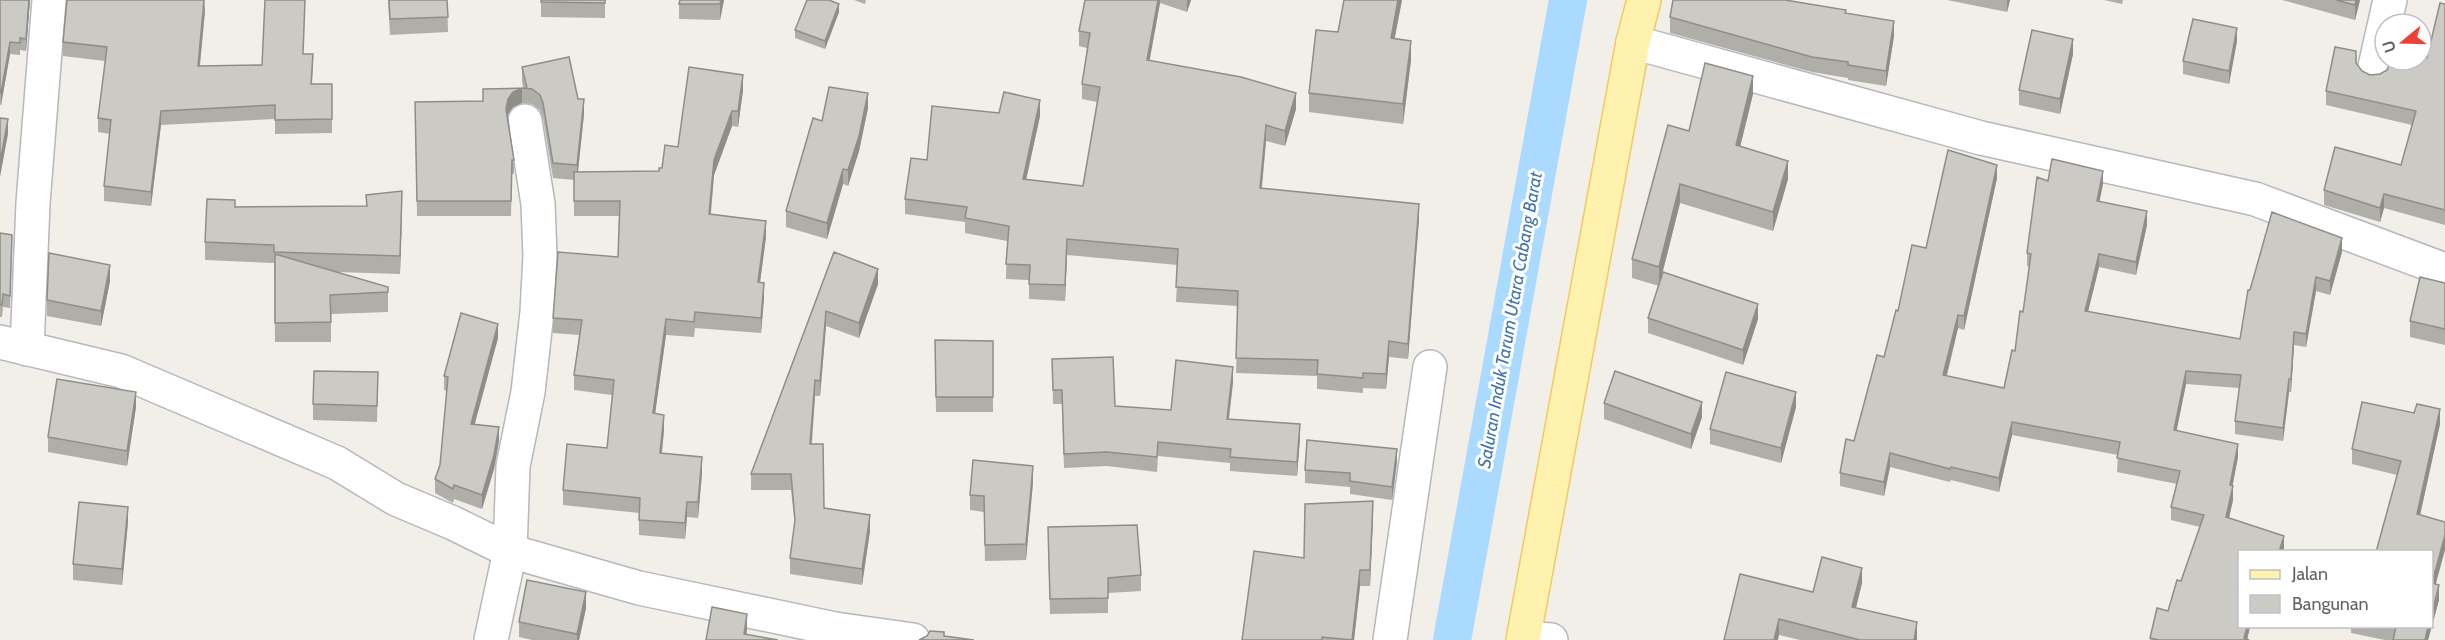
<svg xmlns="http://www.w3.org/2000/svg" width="2445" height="640" viewBox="0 0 2445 640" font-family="Cabin,sans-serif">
<rect width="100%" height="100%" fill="#f1efe8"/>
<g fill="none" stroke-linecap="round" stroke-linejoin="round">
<!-- canal -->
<polyline stroke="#aadaff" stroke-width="38" points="1452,640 1568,0"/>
<defs>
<g id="street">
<polyline points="1633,42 1981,138 2255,199 2445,270"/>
<polyline points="2374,71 2390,0"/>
<polyline points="0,342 121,371 337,463 396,499 453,523 510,551 639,588 835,629 913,640"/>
<polyline points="27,349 33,203 49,0"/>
<polyline points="1524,638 1551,640"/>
<polyline points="491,640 510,551 513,466 528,392 537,312 540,256 538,204 525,121"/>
<polyline points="1390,640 1430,367"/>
</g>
<polyline id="primary" points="1523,640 1633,42 1644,0"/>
</defs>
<!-- street casing -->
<use href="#street" stroke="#b5b8bc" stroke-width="36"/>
<!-- primary casing -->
<use href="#primary" stroke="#f2c960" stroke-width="36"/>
<!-- street -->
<use href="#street" stroke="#fff" stroke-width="33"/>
<!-- primary -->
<use href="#primary" stroke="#fff2af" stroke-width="33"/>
</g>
<!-- wall -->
<g fill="#afaea9">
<polygon points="0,0 30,0 26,51 20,50 20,55 10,54 1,105 0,105"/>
<polygon points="388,0 447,0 448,32 390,35"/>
<polygon points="541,0 605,0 605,18 541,17"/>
<polygon points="724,0 720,20 679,19 679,4"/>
<polygon points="854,0 866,0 865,4"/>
<polygon points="1085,0 1191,0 1187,12 1160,3 1149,60 1296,109 1285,146 1266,141 1262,188 1419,219 1408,359 1389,357 1386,389 1363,388 1363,393 1317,389 1317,376 1236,373 1238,306 1176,302 1178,265 1067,255 1065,301 1029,299 1029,280 1006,279 1007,241 965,233 965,222 905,214 905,199 927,160 999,113 1040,116 1026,179 1083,186 1097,102 1082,99 1082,84 1087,48 1079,46 1079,31"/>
<polygon points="1344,0 1402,0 1394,39 1411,60 1403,124 1309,112 1309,93 1338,32"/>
<polygon points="1947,0 2010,0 2007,12"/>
<polygon points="2104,0 2123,0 2122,4"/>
<polygon points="2282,0 2360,0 2355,20"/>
<polygon points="2445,4 2445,225 2384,208 2380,222 2324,205 2324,190 2401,165 2412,125 2326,105 2326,91 2356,63 2362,71 2370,75 2380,74 2427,58"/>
<polygon points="205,11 200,66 262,65 303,54 313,68 312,84 332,84 332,133 275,134 275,119 161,125 151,206 104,201 104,186 110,134 98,132 98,118 105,61 63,56 63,42"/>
<polygon points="839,12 825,49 795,38 795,30"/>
<polygon points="1846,13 1894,36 1886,86 1848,80 1848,78 1812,72 1670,33 1670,17"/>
<polygon points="2237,41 2229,84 2183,74 2183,61"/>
<polygon points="2073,54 2060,114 2019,105 2019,90"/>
<polygon points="522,67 578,99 584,114 578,172 659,171 662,168 678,147 743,90 738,127 732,126 714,175 711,214 766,237 760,282 764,298 761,333 695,328 694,337 666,335 655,413 664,430 662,453 702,473 698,518 687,517 685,539 639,535 639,513 563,505 563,490 607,448 612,395 574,390 574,375 579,335 553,333 553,318 618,257 619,216 574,216 574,180 553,178 543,118 540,110 532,104 522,103 513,107 508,114 514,160 514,174 512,174 511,216 417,216 415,102 483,101 483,89 523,88 522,81"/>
<polygon points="1753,94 1740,146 1788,179 1773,231 1680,203 1660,283 1758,319 1743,365 1648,333 1648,318 1659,286 1632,278 1632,259 1689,131"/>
<polygon points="868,108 859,151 848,186 843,184 827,239 786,227 786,211 822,121"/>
<polygon points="1997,178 1964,330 1958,328 1947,376 2004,388 2015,351 2023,312 2030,267 2027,266 2027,253 2103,184 2099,201 2147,225 2136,275 2099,267 2088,311 2240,339 2250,290 2342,252 2330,295 2316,291 2306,347 2294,345 2291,392 2289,392 2283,441 2235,434 2235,421 2239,388 2186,384 2176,431 2238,457 2232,486 2233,500 2229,518 2284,550 2240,552 2240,627 2250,627 2247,639 2249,640 2150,640 2150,638 2168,611 2181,581 2200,527 2171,520 2171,507 2177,484 2117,472 2118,455 2012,435 1999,492 1951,480 1950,482 1890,467 1884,496 1840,486 1840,473 1854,441 1884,357 1898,311 1926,248"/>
<polygon points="366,195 402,209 400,274 336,272 388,287 388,312 331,314 331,342 275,342 274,263 205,260 205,242 235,207 366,206"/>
<polygon points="0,233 12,248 10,308 3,307 2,317 0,317"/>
<polygon points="834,252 878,284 859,338 826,326 820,396 815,396 812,444 824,508 870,531 862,585 790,574 790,558 795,526 791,490 751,490 751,474"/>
<polygon points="110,281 101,326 47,316 47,300"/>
<polygon points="2445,283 2445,345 2410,337 2410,321"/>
<polygon points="498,338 474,424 499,441 494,469 482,509 454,499 453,503 435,493 435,479 440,465 447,391 444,390 444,376"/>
<polygon points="935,340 993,341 993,412 936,412"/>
<polygon points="1052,359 1115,406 1171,410 1233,382 1229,419 1300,438 1297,476 1230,471 1230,463 1158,456 1157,472 1107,466 1064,468 1062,404 1053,404"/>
<polygon points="378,372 377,422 313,420 313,404"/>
<polygon points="1604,403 1702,417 1691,449 1604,419"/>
<polygon points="136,407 127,466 48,452 48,437"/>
<polygon points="1796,407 1781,463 1710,444 1710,429"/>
<polygon points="2440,424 2420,515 2439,600 2428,640 2385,640 2351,633 2351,627 2432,627 2397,475 2352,464 2352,449"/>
<polygon points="1397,462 1392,500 1350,494 1350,487 1305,483 1305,470"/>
<polygon points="1033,482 1026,560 985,561 984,512 970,510 970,495"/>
<polygon points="1373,517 1370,586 1360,586 1354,640 1242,640 1304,558"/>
<polygon points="128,522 122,585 73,580 73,564"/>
<polygon points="1048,542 1141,575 1141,591 1108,593 1108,613 1050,614"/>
<polygon points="1862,583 1856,608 1917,637 1917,640 1800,640 1779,635 1724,640 1813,592"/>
<polygon points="586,608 579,640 532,640 519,637 519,622"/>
</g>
<!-- shaded-wall -->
<g fill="#8f8d8a">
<polygon points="29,0 30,0 26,51 26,39"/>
<polygon points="205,0 205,11 198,81 198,66"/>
<polygon points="721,0 724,0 720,20 720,4"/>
<polygon points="1158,0 1160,0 1160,3 1147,75 1147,60"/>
<polygon points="1187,0 1191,0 1187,12"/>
<polygon points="1398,0 1402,0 1391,58 1391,38"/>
<polygon points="2007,0 2010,0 2007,12"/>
<polygon points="2356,0 2360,0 2355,20 2355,5"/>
<polygon points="839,4 839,12 825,49 825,41"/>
<polygon points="1894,21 1894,36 1886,86 1886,71"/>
<polygon points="2237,28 2237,41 2229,84 2229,71"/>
<polygon points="2073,39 2073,54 2060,114 2060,99"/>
<polygon points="1411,41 1411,60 1403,124 1403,104"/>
<polygon points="10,42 10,54 1,105 1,93"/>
<polygon points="743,75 743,90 738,127 738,111"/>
<polygon points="1753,76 1753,94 1736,164 1736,145"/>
<polygon points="522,88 522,103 513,107 508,114 506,123 506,109 508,99 513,92"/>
<polygon points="868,93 868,108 859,151 848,186 848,170"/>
<polygon points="1296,93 1296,109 1285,146 1285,131"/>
<polygon points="584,99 584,114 577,180 577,165"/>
<polygon points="1040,100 1040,116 1023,194 1023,179"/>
<polygon points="161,111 161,125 151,206 151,192"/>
<polygon points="732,111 732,126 714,175 709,229 709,214 714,160"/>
<polygon points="8,119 8,134 0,177 0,162"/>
<polygon points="1266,125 1266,141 1260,203 1260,188"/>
<polygon points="1788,161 1788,179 1773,231 1773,212"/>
<polygon points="1997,165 1997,178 1964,330 1964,316"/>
<polygon points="843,169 843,184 827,239 827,223"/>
<polygon points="2103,171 2103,184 2097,214 2097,201"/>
<polygon points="1680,184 1680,203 1659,286 1659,267"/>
<polygon points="402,191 402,209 400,274 400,256"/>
<polygon points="2384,194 2384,208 2380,222 2380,208"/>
<polygon points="1419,204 1419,219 1408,359 1408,344"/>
<polygon points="2147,211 2147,225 2136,275 2136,262"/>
<polygon points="766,221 766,237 758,297 758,282"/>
<polygon points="2342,238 2342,252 2330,295 2330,281"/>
<polygon points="1067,239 1067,255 1065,301 1065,285"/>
<polygon points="2099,254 2099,267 2085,324 2085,311"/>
<polygon points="110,265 110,281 101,326 101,311"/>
<polygon points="878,269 878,284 859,338 859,323"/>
<polygon points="2316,277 2316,291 2306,347 2306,334"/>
<polygon points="764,283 764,298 761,333 761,318"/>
<polygon points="1758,304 1758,319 1743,365 1743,350"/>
<polygon points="826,311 826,326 820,396 820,381"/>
<polygon points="1958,315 1958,328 1943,389 1943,375"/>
<polygon points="666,319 666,335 653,429 653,413"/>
<polygon points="498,324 498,338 471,438 471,424"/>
<polygon points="2294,332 2294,345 2291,392 2291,379"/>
<polygon points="1389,341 1389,357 1386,389 1386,374"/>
<polygon points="1233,367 1233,382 1227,433 1227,419"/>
<polygon points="2186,371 2186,384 2174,444 2174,430"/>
<polygon points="2289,379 2289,392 2283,441 2283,428"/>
<polygon points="815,380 815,396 810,459 810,444"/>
<polygon points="136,392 136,407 127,466 127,451"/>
<polygon points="1796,392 1796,407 1781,463 1781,448"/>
<polygon points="1702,402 1702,417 1691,449 1691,434"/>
<polygon points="2440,409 2440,424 2417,529 2417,514"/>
<polygon points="664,415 664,430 660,469 660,453"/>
<polygon points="2012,422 2012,435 1999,492 1999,478"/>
<polygon points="1300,424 1300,438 1297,476 1297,462"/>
<polygon points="499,427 499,441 494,469 482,509 482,495"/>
<polygon points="2238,444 2238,457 2230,499 2230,485"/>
<polygon points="1397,449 1397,462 1392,500 1392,487"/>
<polygon points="1890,453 1890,467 1884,496 1884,482"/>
<polygon points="702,457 702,473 698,518 698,502"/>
<polygon points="1033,466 1033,482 1026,560 1026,544"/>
<polygon points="2233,486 2233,500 2226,531 2226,517"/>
<polygon points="1373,501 1373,517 1370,586 1370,570"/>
<polygon points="687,502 687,517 685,539 685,523"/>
<polygon points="128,507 128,522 122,585 122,569"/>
<polygon points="870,515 870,531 862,585 862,569"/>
<polygon points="2445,535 2445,550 2432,598 2432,583"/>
<polygon points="2284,536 2284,550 2283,552 2279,552"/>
<polygon points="1862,568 1862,583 1852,623 1852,607"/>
<polygon points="1360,570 1360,586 1354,640 1352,640"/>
<polygon points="2439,585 2439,600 2428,640 2425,640 2428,627 2432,627 2432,613"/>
<polygon points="586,592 586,608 579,640 577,640 577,634"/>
<polygon points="747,614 747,630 746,640 744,634"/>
<polygon points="1779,619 1779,635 1778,640 1774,640"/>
<polygon points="1917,622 1917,640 1914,640"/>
<polygon points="2247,627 2250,627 2247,640 2244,640"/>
</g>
<!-- building -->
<g fill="#cccac5" stroke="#8f8d8a" stroke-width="1.5">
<polygon points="0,0 29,0 26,39 20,38 20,43 10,42 1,93 0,92"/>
<polygon points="67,0 204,0 198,66 262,65 265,0 305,0 303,54 313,54 311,84 332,84 332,119 275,120 275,105 161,111 151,192 104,186 111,120 98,118 107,47 63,42"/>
<polygon points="389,0 447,0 448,17 390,19"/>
<polygon points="541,0 605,0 605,3 541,2"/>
<polygon points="680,0 721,0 720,4 679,4"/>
<polygon points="807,0 829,0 839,4 825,41 795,30"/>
<polygon points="1085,0 1158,0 1147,60 1241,77 1296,93 1285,131 1266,125 1260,188 1419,204 1408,344 1389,341 1386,374 1363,373 1363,378 1317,374 1318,360 1236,358 1238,291 1176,287 1178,249 1067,239 1065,285 1029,284 1030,265 1006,264 1009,226 965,218 967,207 905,199 911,158 927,160 932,106 999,113 1004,92 1040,100 1023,179 1083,186 1100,87 1082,84 1090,33 1079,31"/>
<polygon points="1344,0 1398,0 1391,38 1411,41 1403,104 1309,93 1316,30 1338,32"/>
<polygon points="1673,0 1785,0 1846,10 1845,13 1894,21 1886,71 1848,65 1848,62 1812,57 1670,17"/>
<polygon points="2336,0 2356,0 2355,5"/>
<polygon points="2440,3 2445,4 2445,210 2384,194 2380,208 2324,190 2335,147 2401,165 2416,111 2326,91 2335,47 2356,51 2356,63 2362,71 2370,75 2380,74 2387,70 2391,60 2421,60 2421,57 2427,58"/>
<polygon points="2193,19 2237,28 2229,71 2183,61"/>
<polygon points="2032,30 2073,39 2060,99 2019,90"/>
<polygon points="569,57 578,99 584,99 577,165 553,163 543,103 540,95 532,89 522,88 513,92 508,99 506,109 514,160 512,160 511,201 417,201 415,102 483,101 483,89 527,88 522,67"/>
<polygon points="1705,63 1753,76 1736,145 1788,161 1773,212 1680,184 1659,267 1632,259 1668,125 1689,131"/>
<polygon points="689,67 743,75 738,111 732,111 714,160 709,214 766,221 758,282 764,283 761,318 695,312 694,322 666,319 653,413 664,415 660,453 702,457 698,502 687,502 685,523 639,520 640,498 563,490 567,444 607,448 614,380 574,375 582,320 553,318 558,252 618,257 620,201 574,201 574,172 659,171 659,168 662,168 665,145 678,147"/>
<polygon points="829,87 868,93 859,136 848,170 843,169 827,223 786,211 813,118 822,121"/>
<polygon points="0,118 8,119 0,162"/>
<polygon points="1948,150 1997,165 1964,316 1958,315 1943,375 2004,388 2012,350 2015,351 2020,311 2023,312 2031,254 2027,253 2037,177 2048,181 2052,159 2103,171 2097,201 2147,211 2136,262 2099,254 2085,311 2240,339 2248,290 2250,290 2272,212 2342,238 2330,281 2316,277 2306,334 2294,332 2291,379 2289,379 2283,428 2235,421 2241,375 2186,371 2174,430 2238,444 2230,485 2233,486 2226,517 2284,536 2279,552 2240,552 2240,627 2247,627 2244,638 2249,640 2159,640 2150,638 2157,608 2168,611 2177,580 2181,581 2204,515 2171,507 2180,471 2117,458 2120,442 2012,422 1999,478 1951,467 1950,469 1890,453 1884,482 1840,473 1846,439 1854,441 1877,355 1884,357 1896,310 1898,311 1912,245 1926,248"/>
<polygon points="402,191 400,256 274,252 274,245 205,242 207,199 235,200 235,207 367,206 366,195"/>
<polygon points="0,233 12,235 10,296 3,294 2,305 0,305"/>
<polygon points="834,252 878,269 859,323 826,311 820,381 815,380 810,444 823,444 824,508 870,515 862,569 790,558 795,520 791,474 751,474"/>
<polygon points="49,253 110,265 101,311 47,300"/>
<polygon points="275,254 388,287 388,292 330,295 331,322 275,323"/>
<polygon points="1663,272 1758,304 1743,350 1648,318"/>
<polygon points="2420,277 2445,283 2445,329 2410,321"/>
<polygon points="461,313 498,324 471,424 499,427 494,455 482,495 454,485 453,489 435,479 440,465 448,377 444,376"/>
<polygon points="935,340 993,341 993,397 936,397"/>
<polygon points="1113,357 1115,406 1171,410 1176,360 1233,367 1227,419 1300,424 1297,462 1230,457 1231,449 1158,442 1157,457 1107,452 1064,454 1062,390 1053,390 1052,359"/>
<polygon points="314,371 378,372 377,406 313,404"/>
<polygon points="1615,371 1702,402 1691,434 1604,403"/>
<polygon points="1726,372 1796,392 1781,448 1710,429"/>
<polygon points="57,379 136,392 127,451 48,437"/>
<polygon points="2362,402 2414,413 2417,404 2440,409 2417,514 2445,522 2445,535 2432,583 2439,585 2432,613 2432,552 2376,552 2401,461 2352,449"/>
<polygon points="1307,440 1397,449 1392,487 1350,481 1350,473 1305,470"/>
<polygon points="973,460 1033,466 1026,544 985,545 984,496 970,495"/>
<polygon points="1373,501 1370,570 1360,570 1352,640 1322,637 1322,640 1242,640 1254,551 1304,558 1305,504"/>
<polygon points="79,502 128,507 122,569 73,564"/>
<polygon points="1137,525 1141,575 1108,578 1108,598 1050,599 1048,527"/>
<polygon points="1822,557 1862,568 1852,607 1917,622 1914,640 1860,640 1779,619 1774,640 1724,640 1740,574 1813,592"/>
<polygon points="527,580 586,592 577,634 519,622"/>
<polygon points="712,607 747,614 744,634 778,640 706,640"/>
<polygon points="2391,627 2428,627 2425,640 2393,640 2396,627"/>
<polygon points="930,631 944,632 944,636 974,640 919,640 927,636"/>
</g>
<g text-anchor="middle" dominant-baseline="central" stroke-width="6" stroke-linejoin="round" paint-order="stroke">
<!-- water labels -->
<g font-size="18" font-style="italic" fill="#4174aa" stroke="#fff">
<text transform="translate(1510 320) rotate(-80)">Saluran Induk Tarum Utara Cabang Barat</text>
</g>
</g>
<!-- legend -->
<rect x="2238" y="550" width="195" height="78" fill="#ffffff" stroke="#bfc1c3" stroke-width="1.5"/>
<rect x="2250" y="570" width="30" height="9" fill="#fff2af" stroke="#bfc1c3" stroke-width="1.5"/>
<text x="2292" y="580" font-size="18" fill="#5f6368">Jalan</text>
<rect x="2250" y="595" width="30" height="18" fill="#cccac5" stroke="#bfc1c3" stroke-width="1.5"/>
<text x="2292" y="610" font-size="18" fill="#5f6368">Bangunan</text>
<!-- north arrow -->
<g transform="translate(2403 42) rotate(251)"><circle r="28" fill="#ffffff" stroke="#bfc1c3" stroke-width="1.5"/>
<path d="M0-4.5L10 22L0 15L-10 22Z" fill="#ea4335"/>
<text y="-9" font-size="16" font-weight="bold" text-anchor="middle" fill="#5f6368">U</text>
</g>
</svg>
